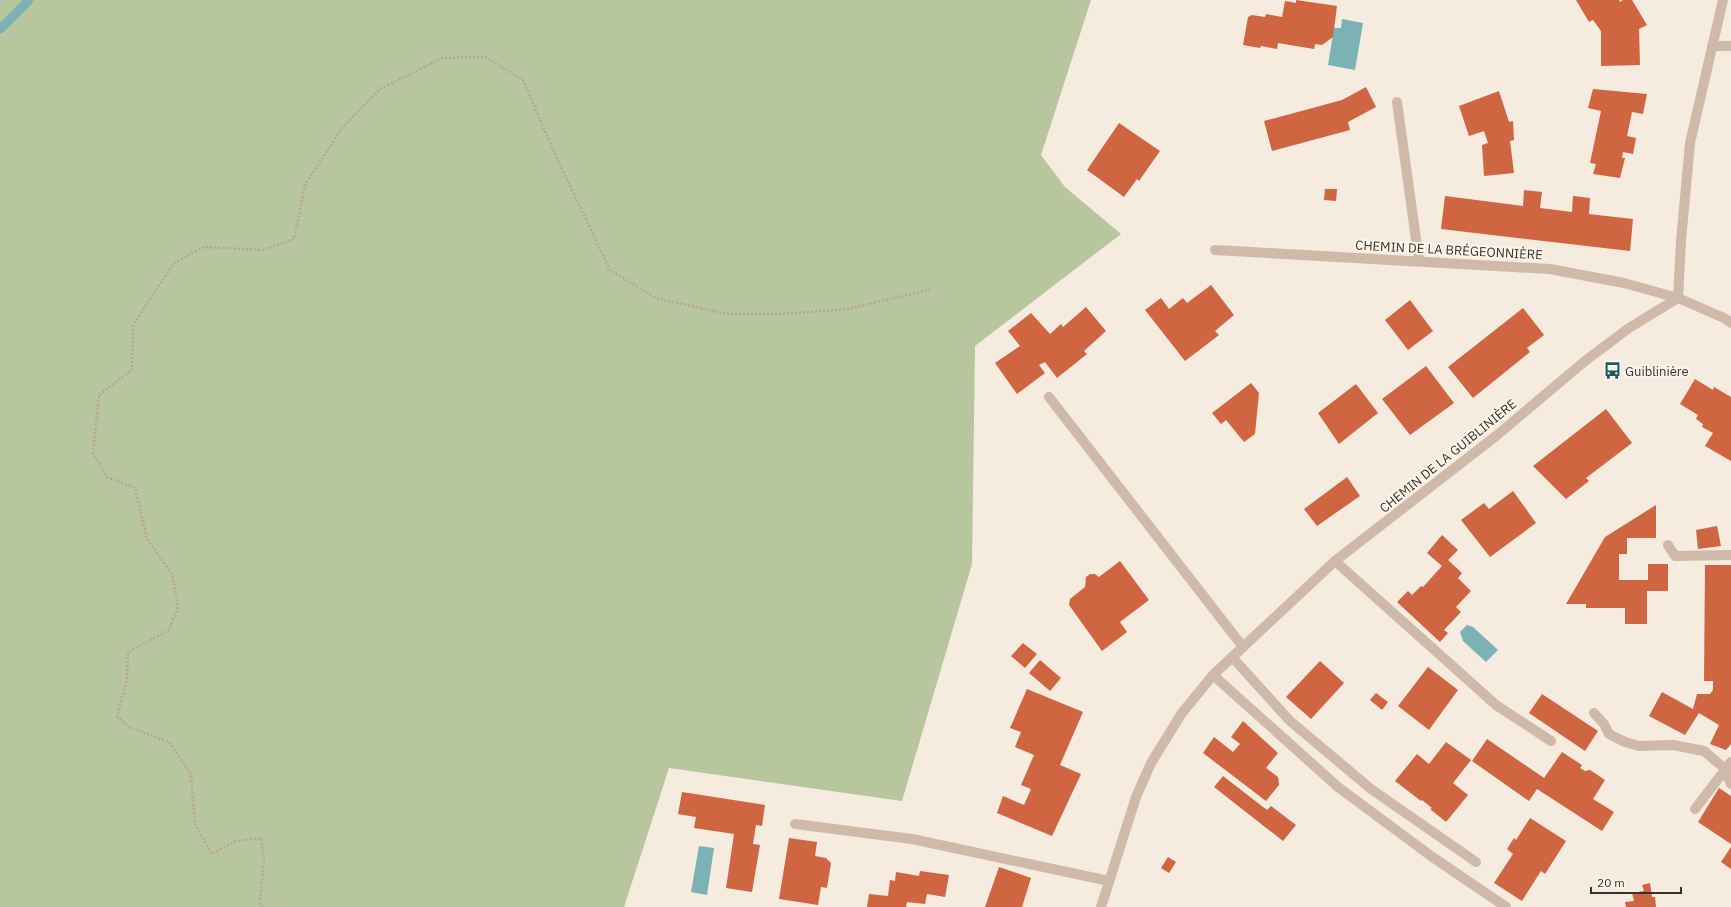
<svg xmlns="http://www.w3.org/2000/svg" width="1731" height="907" viewBox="0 0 1731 907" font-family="'IBM Plex Sans',sans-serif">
<rect width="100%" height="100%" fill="#f5ebdf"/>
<!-- green -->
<polygon fill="#b8c69d" points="0,0 1091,0 1041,155 1065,187 1121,234 975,346 972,564 902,801 669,768 624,907 0,907"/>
<!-- water -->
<g fill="#7bb2b5">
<polygon points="1342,19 1363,23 1355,70 1328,65 1334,28 1341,28"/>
<polygon points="1467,625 1473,627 1498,650 1486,662 1463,641 1460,632"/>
<polygon points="699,846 714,848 707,895 691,892"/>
</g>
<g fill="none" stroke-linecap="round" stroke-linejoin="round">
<!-- stream -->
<polyline stroke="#7bb2b5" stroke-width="9" points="0,29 29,0"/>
</g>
<!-- building -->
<g fill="#d06542">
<polygon points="1296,0 1337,6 1333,37 1322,45 1315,44 1314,49 1278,43 1277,49 1261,46 1260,48 1243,45 1248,17 1252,15 1265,17 1266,14 1282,17 1285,1 1296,3"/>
<polygon points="1576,0 1619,0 1620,2 1623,0 1632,0 1647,25 1639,29 1640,65 1601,66 1601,31 1593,20 1589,22"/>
<polygon points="1366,87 1376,107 1348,122 1350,130 1272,151 1264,121 1342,100"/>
<polygon points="1593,89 1647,94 1643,114 1632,112 1627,136 1636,138 1633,154 1623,152 1622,158 1625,158 1620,178 1593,174 1596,164 1590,163 1601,111 1588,108"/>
<polygon points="1499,91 1509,122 1513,121 1514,140 1510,141 1514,173 1484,176 1482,145 1488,143 1484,131 1469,136 1459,106"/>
<polygon points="1119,123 1160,151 1139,181 1137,179 1124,197 1087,170"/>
<polygon points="1325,189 1337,189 1336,201 1324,200"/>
<polygon points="1524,190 1542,192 1540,208 1572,212 1573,196 1590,198 1589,214 1633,219 1630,251 1441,229 1445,196 1523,206"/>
<polygon points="1211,285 1234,315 1215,331 1219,335 1185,361 1145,310 1161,298 1169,309 1183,298 1187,303"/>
<polygon points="1410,300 1433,331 1408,350 1385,320"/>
<polygon points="1086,307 1106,331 1084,351 1087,354 1057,378 1045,362 1039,365 1045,373 1017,394 995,363 1020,346 1008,331 1031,313 1050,334 1061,324 1063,327"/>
<polygon points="1523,308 1544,335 1527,348 1530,352 1473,398 1448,367"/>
<polygon points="1426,366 1454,403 1410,435 1382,399"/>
<polygon points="1695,379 1713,390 1714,387 1731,397 1731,461 1705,446 1713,433 1702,427 1703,424 1696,419 1698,415 1680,404"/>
<polygon points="1251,383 1259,393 1255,434 1244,442 1226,420 1221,424 1212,413"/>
<polygon points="1356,384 1378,413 1339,444 1318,413"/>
<polygon points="1606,409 1632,443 1586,478 1589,481 1566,499 1533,466"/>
<polygon points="1347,477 1360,496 1317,526 1304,509"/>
<polygon points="1513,491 1536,523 1490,557 1461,520 1484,503 1489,509"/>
<polygon points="1656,505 1656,538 1627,538 1627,554 1619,554 1619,580 1648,580 1648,564 1668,564 1668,591 1647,591 1647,624 1625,624 1625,608 1586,608 1586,604 1566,604 1605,537"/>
<polygon points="1717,526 1721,546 1698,549 1696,530"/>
<polygon points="1442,535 1458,550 1448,560 1462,573 1458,578 1471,591 1456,607 1461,612 1444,630 1448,633 1440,642 1397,602 1408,591 1412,595 1421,586 1423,587 1442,566 1427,553"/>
<polygon points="1120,561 1149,600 1120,622 1127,632 1102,651 1069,605 1070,599 1085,587 1086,577 1090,574 1095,574 1099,577"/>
<polygon points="1705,565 1731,565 1731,744 1726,750 1710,744 1719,725 1699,713 1685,735 1649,716 1662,692 1693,709 1697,694 1710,694 1713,690 1713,681 1704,681"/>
<polygon points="1023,643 1037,654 1025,668 1011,656"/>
<polygon points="1040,660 1061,678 1050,691 1029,673"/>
<polygon points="1320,661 1344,683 1311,719 1286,697"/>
<polygon points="1428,667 1458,690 1429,730 1398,706"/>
<polygon points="1027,689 1083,712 1060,765 1081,774 1052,836 997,813 1003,796 1024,805 1031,789 1021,785 1034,755 1015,747 1021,732 1010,728"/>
<polygon points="1376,693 1388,702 1382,710 1370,700"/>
<polygon points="1542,694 1598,731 1585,751 1529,713"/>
<polygon points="1243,721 1278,753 1266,768 1278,777 1279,785 1266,801 1203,753 1214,737 1233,752 1240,744 1231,737"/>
<polygon points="1487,739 1544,778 1562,752 1582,765 1580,768 1585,771 1590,770 1605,780 1593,799 1614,812 1602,831 1537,789 1529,801 1472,761"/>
<polygon points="1446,742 1471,760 1453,783 1468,795 1446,822 1430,809 1432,808 1422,800 1421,801 1395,781 1417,754 1429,764"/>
<polygon points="1223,776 1267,810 1271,806 1296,825 1283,841 1214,787"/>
<polygon points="1719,788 1731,796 1731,844 1698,822"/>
<polygon points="682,792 765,805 762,826 756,825 753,844 760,845 752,892 726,888 734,834 694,828 696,817 678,814"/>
<polygon points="1530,818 1566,841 1545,874 1541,871 1522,901 1494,883 1513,854 1507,849 1514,838 1516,840"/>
<polygon points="789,838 817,842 815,856 826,858 831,863 827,888 821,887 818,905 779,899"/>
<polygon points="1731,847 1731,869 1721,862"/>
<polygon points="1168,857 1176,862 1169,873 1161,868"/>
<polygon points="999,867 1031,878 1022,907 985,907"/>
<polygon points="920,871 949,875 945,897 927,894 925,904 907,902 906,907 867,907 869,894 888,896 890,880 895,881 896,872 919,876"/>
<polygon points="1650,883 1652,897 1655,897 1656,907 1626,907 1625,902 1634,901 1632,893 1644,891 1642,885"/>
</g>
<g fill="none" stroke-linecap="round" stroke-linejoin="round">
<!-- path -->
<polyline stroke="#bba493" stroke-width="2.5" stroke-dasharray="2 2" stroke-linecap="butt" points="263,907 260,904 264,859 261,838 236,841 212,854 195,824 191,774 169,742 129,727 117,716 127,679 128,652 169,630 178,608 172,574 147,539 135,488 107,477 93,454 99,395 132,370 133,325 174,263 204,247 262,250 294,239 305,185 342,128 380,89 442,58 485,57 523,80 553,150 610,270 656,298 727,314 783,314 848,309 932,289"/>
<!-- lane -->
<g stroke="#cfbaa9" stroke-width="10">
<polyline points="1397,102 1419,261"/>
<polyline points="1215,250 1550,269 1624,283 1678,298"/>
<polyline points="1049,397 1243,647"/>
<polyline points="1668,545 1675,556 1731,555"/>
<polyline points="1335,561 1496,705 1551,741"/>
<polyline points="1232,657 1290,721 1371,789 1476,862"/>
<polyline points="1213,675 1338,787 1431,856 1506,907"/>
<polyline points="1594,713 1604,724 1609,734 1625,742 1639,746 1673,745 1704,751 1724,768 1731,784"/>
<polyline points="1695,809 1731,762"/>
<polyline points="795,824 912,839 1109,881"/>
</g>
<!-- street -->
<g stroke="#cfbaa9" stroke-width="10">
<polyline points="1712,46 1731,46"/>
<polyline points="1678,298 1724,318 1731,323"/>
<polyline points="1101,907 1136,797 1151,763 1182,713 1213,675 1335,561 1496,436 1585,361 1629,328 1678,298 1681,241 1690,143 1723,0"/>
</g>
</g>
<!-- icons -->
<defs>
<symbol id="bus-bare" viewBox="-9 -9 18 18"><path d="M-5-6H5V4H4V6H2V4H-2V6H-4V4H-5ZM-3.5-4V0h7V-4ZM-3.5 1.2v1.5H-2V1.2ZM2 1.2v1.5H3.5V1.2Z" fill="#1b5c61" stroke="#fcf5ec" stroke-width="2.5" paint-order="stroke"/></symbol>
</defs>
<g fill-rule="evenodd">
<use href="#bus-bare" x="1600" y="358" width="25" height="25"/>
</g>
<g text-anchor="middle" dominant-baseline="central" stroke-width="4" stroke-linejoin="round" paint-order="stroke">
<!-- street labels -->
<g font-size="13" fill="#3b2f2a" stroke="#fcf5ec">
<text transform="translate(1449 250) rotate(3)">CHEMIN DE LA BRÉGEONNIÈRE</text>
<text transform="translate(1448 456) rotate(-39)">CHEMIN DE LA GUIBLINIÈRE</text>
</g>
<!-- poi labels -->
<g font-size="13" fill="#3b2f2a" stroke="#fcf5ec" text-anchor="start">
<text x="1625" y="371">Guiblinière</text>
</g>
</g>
<!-- scale -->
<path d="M1591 887v6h90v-6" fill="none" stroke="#3b2f2a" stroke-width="2"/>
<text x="1597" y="887" font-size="12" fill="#3b2f2a" stroke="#fcf5ec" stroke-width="3" paint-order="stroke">20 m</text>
</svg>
